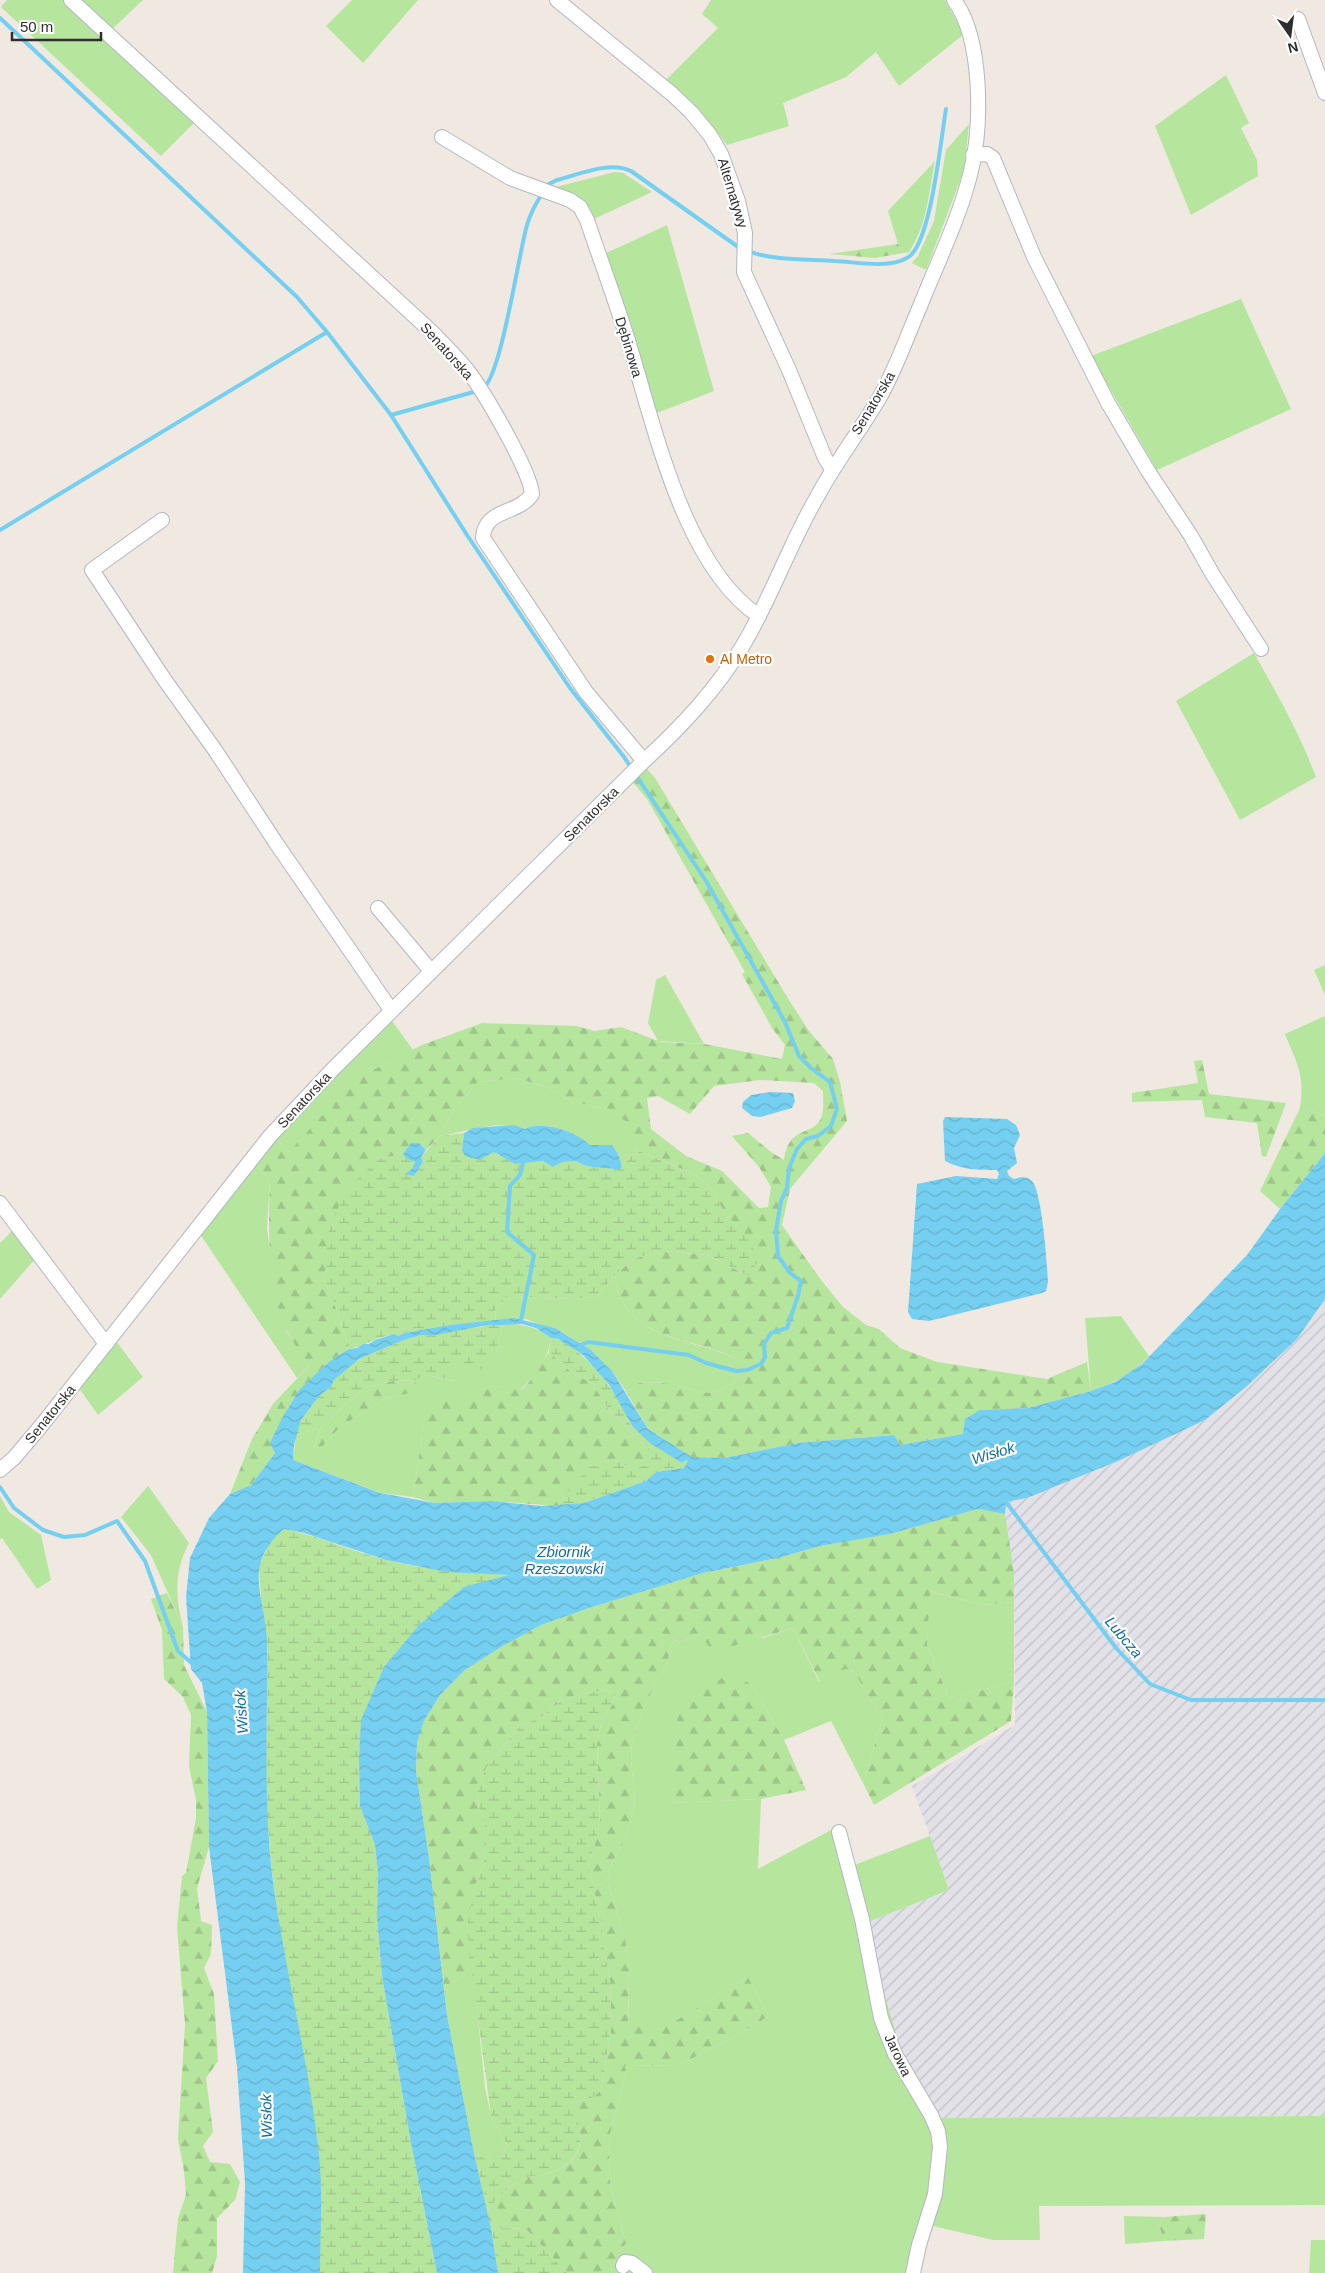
<svg xmlns="http://www.w3.org/2000/svg" width="1325" height="2273" viewBox="0 0 1325 2273" font-family="Arial,sans-serif">
<defs>
<pattern id="industrial-furrows" width="10" height="10" patternUnits="userSpaceOnUse" patternTransform="scale(1.25)"><rect width="10" height="10" fill="#e3e1e8"/><path d="M-1 1l2-2M0 10L10 0M9 11l2-2" fill="none" stroke="#c3c1c7"/></pattern>
<pattern id="forest-firs" width="22" height="20" patternUnits="userSpaceOnUse" patternTransform="scale(1.25)"><rect width="22" height="20" fill="#b6e59e"/><path d="M5 1l3.5 6h-7zM16 11l3.5 6h-7z" fill="#9dc588"/></pattern>
<pattern id="wetland-marsh" width="20" height="14" patternUnits="userSpaceOnUse" patternTransform="scale(1.25)"><rect width="20" height="14" fill="#b6e59e"/><path d="M1 5h8M5 5V1M11 12h8M15 12V8" fill="none" stroke="#9dc588"/></pattern>
<pattern id="water-waves" width="16" height="10" patternUnits="userSpaceOnUse" patternTransform="scale(1.25)"><rect width="16" height="10" fill="#75cff0"/><path d="M0 5q4-4 8 0t8 0" fill="none" stroke="#66b2ce"/></pattern>
</defs>
<rect width="100%" height="100%" fill="#efe9e1"/>
<!-- industrial -->
<polygon fill="url(#industrial-furrows)" points="1325,1299 1325,2116 939,2118 902,2055 878,1971 868,1922 949,1890 912,1786 1015,1725 1014,1572 1005,1514 1006,1502 1027,1498 1118,1461 1205,1420 1272,1364 1297,1339"/>
<!-- green -->
<g fill="#b6e59e">
<polygon points="7,0 68,0 196,121 161,156 1,7"/>
<polygon points="78,0 143,0 110,31"/>
<polygon points="352,0 418,0 363,63 326,26"/>
<polygon points="711,0 945,0 964,34 899,86 876,52 846,77 783,103 789,126 727,145 714,128 666,80 718,28 702,14"/>
<polygon points="1226,75 1249,123 1241,128 1257,160 1258,176 1191,215 1155,126"/>
<polygon points="969,124 964,170 926,270 912,263 918,256 934,221 946,150"/>
<path d="M 935,161 C 929,191 927,226 909,252 L 903,253 L 898,244 L 888,211 Z"/>
<polygon points="615,172 623,173 652,192 592,220 551,190 556,187"/>
<polygon points="667,225 714,391 657,413 602,255"/>
<polygon points="1241,299 1291,409 1157,470 1091,356"/>
<path d="M 1254,653 C 1277,694 1300,734 1316,777 L 1240,820 L 1176,701 Z"/>
<polygon points="1325,965 1325,995 1314,970"/>
<polygon points="665,975 704,1044 658,1041 648,1023 656,980"/>
<path d="M 1325,1016 L 1325,1115 L 1300,1108 C 1305,1074 1297,1064 1285,1034 Z"/>
<polygon points="392,1021 413,1050 369,1072 289,1152 276,1138 310,1101"/>
<path d="M 515,1078 L 549,1088 L 571,1101 L 605,1109 L 630,1123 L 636,1150 L 622,1166 L 618,1154 L 612,1145 L 590,1145 C 577,1132 542,1120 525,1129 C 498,1119 467,1132 440,1136 L 456,1106 L 478,1082 Z"/>
<polygon points="255,1164 270,1180 267,1229 278,1301 287,1332 309,1366 297,1378 200,1234"/>
<polygon points="15,1228 36,1258 0,1299 0,1243"/>
<path d="M 615,1275 C 616,1282 617,1291 620,1297 C 644,1345 701,1338 742,1362 L 742,1375 C 708,1407 699,1386 663,1383 C 655,1382 647,1383 639,1383 L 627,1393 L 612,1371 L 591,1350 L 567,1335 L 555,1328 L 543,1326 L 526,1319 L 495,1321 L 496,1308 L 507,1297 L 574,1299 L 596,1297 Z"/>
<path d="M 1121,1316 L 1149,1356 C 1133,1374 1113,1383 1091,1391 L 1085,1318 Z"/>
<path d="M 503,1324 C 521,1324 536,1326 551,1338 C 549,1357 536,1376 521,1389 L 488,1385 L 469,1404 L 425,1415 L 413,1497 L 381,1493 L 293,1460 L 296,1435 L 321,1427 L 314,1447 L 320,1449 L 339,1428 L 384,1399 L 413,1392 L 416,1380 L 426,1375 L 454,1381 L 446,1364 L 496,1352 Z"/>
<polygon points="116,1341 143,1377 98,1415 79,1388"/>
<path d="M 148,1486 L 189,1543 C 174,1572 175,1596 183,1627 L 151,1555 L 121,1517 Z"/>
<polygon points="0,1496 9,1512 41,1535 51,1580 37,1589 2,1538 0,1539"/>
<polygon points="929,1591 982,1605 1014,1602 1014,1682 949,1698 927,1644"/>
<polygon points="793,1628 819,1682 845,1669 854,1671 882,1720 863,1783 831,1721 784,1740 751,1684 670,1803 761,1799 758,1869 833,1829 878,1971 902,2055 939,2118 1325,2116 1325,2205 1039,2206 1040,2240 993,2240 933,2226 930,2236 922,2245 918,2273 611,2273 612,2266 626,2243 610,2184 609,2138 626,2072 625,2066 679,2065 721,2044 769,2016 748,1977 677,2020 628,2028 629,1969 625,1937 607,1881 611,1865 622,1845 630,1823 635,1799 631,1761 632,1743 641,1716 657,1679 665,1669 673,1641 687,1640 701,1635 762,1638"/>
<polygon points="930,1836 949,1890 868,1922 852,1866"/>
<polygon points="472,1962 485,2087 491,2116 507,2145 504,2153 491,2153 485,2159 474,2153 447,2015 444,1987 462,1977"/>
<polygon points="1124,2216 1164,2217 1159,2225 1164,2241 1125,2244"/>
<polygon points="1311,2240 1325,2240 1325,2273 1309,2273"/>
</g>
<!-- forest -->
<g fill="url(#forest-firs)" fill-rule="evenodd">
<polygon points="898,244 903,253 875,258 830,254"/>
<path d="M 646,768 L 655,778 L 789,1000 L 809,1031 L 833,1059 L 840,1082 L 847,1121 L 790,1189 L 782,1225 L 821,1280 L 843,1307 L 866,1325 L 879,1329 L 900,1348 L 937,1362 L 1047,1379 L 1087,1362 L 1091,1391 L 1028,1408 L 980,1410 L 963,1434 L 900,1445 L 893,1435 L 798,1443 L 724,1458 L 692,1457 L 648,1429 L 627,1393 L 639,1383 C 647,1383 655,1382 663,1383 C 699,1386 708,1407 742,1375 L 742,1362 C 701,1337 644,1345 620,1297 C 617,1291 616,1282 615,1275 L 633,1259 L 664,1251 L 707,1255 L 749,1276 L 743,1231 L 725,1215 L 713,1189 L 694,1174 L 636,1150 L 629,1123 L 605,1109 L 571,1101 L 549,1088 L 516,1078 L 478,1082 L 456,1106 L 440,1136 L 426,1150 L 419,1143 L 411,1143 L 403,1154 L 379,1159 L 327,1254 L 324,1278 L 339,1316 L 349,1349 L 330,1361 L 319,1372 L 275,1453 L 251,1485 L 230,1494 L 252,1439 L 273,1404 L 309,1366 C 302,1355 294,1344 288,1333 C 267,1292 268,1225 270,1180 L 255,1164 L 276,1138 L 289,1152 L 335,1101 L 369,1072 L 422,1045 L 482,1023 L 577,1026 L 594,1031 L 621,1027 L 661,1042 L 704,1044 L 782,1059 L 785,1045 L 772,1028 L 742,974 L 745,972 L 647,799 L 633,782 ZM 760,1080 L 814,1083 L 823,1091 C 823,1098 824,1108 822,1115 C 816,1138 789,1123 784,1160 L 771,1152 L 748,1133 L 732,1136 L 759,1167 L 771,1187 L 768,1207 L 759,1208 L 722,1171 L 686,1156 L 651,1129 L 647,1098 L 658,1096 L 690,1114 L 714,1086 Z"/>
<polygon points="1202,1060 1209,1094 1286,1103 1266,1157 1262,1156 1257,1123 1205,1117 1202,1100 1132,1102 1132,1093 1198,1083 1194,1061"/>
<polygon points="1300,1108 1325,1115 1325,1153 1280,1209 1260,1191"/>
<polygon points="549,1352 570,1371 593,1384 608,1408 648,1449 648,1465 631,1468 611,1459 589,1468 557,1506 492,1501 435,1503 413,1497 425,1415 451,1395 469,1403 470,1389 488,1385 522,1389 529,1382"/>
<polygon points="416,1380 414,1392 384,1399 339,1428 320,1449 314,1448 321,1427 364,1388 392,1381"/>
<path d="M 978,1509 L 1005,1514 L 1014,1572 L 1014,1602 L 982,1605 L 930,1591 L 927,1644 L 949,1698 L 1014,1682 L 1011,1721 L 874,1805 L 863,1783 L 882,1720 L 854,1671 L 845,1669 L 820,1682 L 793,1628 L 713,1652 L 701,1635 L 687,1640 L 673,1641 L 665,1669 L 657,1679 L 641,1716 L 632,1743 L 631,1761 L 635,1799 L 630,1823 L 622,1845 L 611,1865 L 607,1881 L 625,1937 L 629,1969 L 628,2027 L 677,2020 L 748,1977 L 769,2016 L 721,2044 L 679,2065 L 625,2066 L 626,2072 L 609,2138 L 610,2184 L 626,2243 L 612,2266 L 611,2273 L 567,2273 L 526,2229 L 491,2228 L 487,2210 C 497,2199 508,2187 521,2179 C 528,2175 537,2177 544,2175 C 585,2163 589,2137 568,2103 L 592,2098 L 601,2090 L 611,2030 L 610,1979 L 604,1950 L 604,1937 L 589,1866 L 600,1824 L 597,1744 L 602,1719 L 612,1705 L 615,1696 L 607,1690 L 581,1694 L 560,1701 L 543,1716 L 520,1726 L 488,1765 L 477,1785 L 479,1809 L 485,1822 L 485,1839 L 484,1864 L 473,1891 L 469,1952 L 472,1962 L 462,1977 L 444,1987 L 429,1858 L 416,1771 L 417,1743 L 424,1721 L 440,1695 L 465,1670 L 501,1647 L 541,1625 L 589,1608 L 703,1573 L 782,1557 L 820,1546 L 890,1534 Z"/>
<polygon points="167,1593 183,1627 184,1665 207,1712 209,1847 197,1888 201,1921 212,1925 211,1954 204,1968 214,1994 218,2061 206,2078 213,2132 203,2146 210,2162 230,2164 240,2182 235,2200 217,2218 217,2256 212,2273 173,2273 178,2218 186,2195 184,2171 178,2139 185,2024 177,1927 182,1876 186,1873 196,1818 196,1800 189,1766 191,1715 183,1697 164,1679 162,1630 151,1599"/>
<polygon points="730,1674 751,1684 784,1740 806,1790 761,1799 670,1803 679,1701"/>
<polygon points="1206,2214 1204,2239 1164,2241 1159,2225 1164,2217"/>
</g>
<!-- wetland -->
<g fill="url(#wetland-marsh)">
<path d="M 464,1133 L 462,1150 L 480,1160 L 494,1152 L 515,1164 L 543,1161 L 553,1167 L 563,1162 L 576,1161 C 588,1170 604,1166 619,1170 L 636,1150 L 694,1174 L 713,1189 L 725,1215 L 743,1231 L 759,1259 L 749,1276 L 707,1255 L 664,1251 L 633,1259 L 615,1275 L 596,1297 L 574,1299 L 507,1297 L 496,1308 L 495,1321 L 449,1325 L 404,1333 L 398,1336 C 386,1331 362,1348 349,1349 L 339,1316 L 324,1278 L 329,1227 L 342,1199 L 355,1182 L 379,1159 L 403,1154 L 407,1159 L 415,1162 L 412,1169 L 414,1176 L 423,1162 L 421,1157 L 440,1136 Z"/>
<polygon points="503,1324 496,1352 480,1370 447,1364 455,1381 426,1375 416,1380 392,1381 364,1388 321,1427 296,1435 301,1420 319,1396 331,1387 334,1380 342,1372 359,1359 401,1341 421,1335 431,1336 461,1329"/>
<path d="M 551,1338 C 575,1340 610,1384 622,1405 C 626,1411 627,1421 632,1426 C 647,1441 665,1451 682,1463 L 686,1460 L 689,1461 L 684,1468 L 656,1472 L 646,1481 L 584,1503 L 557,1506 L 588,1468 L 611,1459 L 631,1468 L 648,1465 L 648,1449 L 608,1408 L 593,1384 L 570,1371 L 549,1352 Z"/>
<path d="M 284,1529 C 319,1536 351,1551 386,1560 C 427,1570 469,1573 511,1575 L 359,1760 L 360,1806 L 375,1845 L 378,1873 L 377,1917 L 382,1976 L 411,2143 L 437,2273 L 320,2273 L 319,2156 L 308,2084 L 286,1971 L 272,1872 L 265,1792 L 267,1700 L 259,1567 L 269,1543 Z"/>
<path d="M 606,1690 L 615,1695 L 612,1705 L 602,1719 L 597,1744 L 600,1824 L 589,1866 L 604,1937 L 604,1950 L 610,1979 L 611,2030 L 601,2090 L 592,2098 L 569,2103 C 589,2137 584,2163 544,2175 C 537,2177 528,2175 521,2179 C 508,2187 497,2199 487,2210 L 474,2153 L 485,2159 L 491,2153 L 504,2153 L 507,2145 L 491,2116 L 469,1952 L 468,1923 L 473,1891 L 484,1864 L 485,1822 L 479,1809 L 477,1785 L 488,1765 L 520,1726 L 543,1716 L 560,1701 L 581,1694 Z"/>
<polygon points="491,2228 526,2229 567,2273 498,2273"/>
</g>
<!-- water -->
<g fill="url(#water-waves)" fill-rule="evenodd">
<polygon points="770,1092 793,1093 795,1101 792,1108 760,1117 752,1116 742,1108 743,1102 751,1095"/>
<path d="M 945,1117 L 1007,1119 L 1016,1125 L 1020,1135 L 1014,1148 L 1017,1163 L 1007,1171 L 1009,1176 L 1014,1179 C 1020,1177 1027,1176 1032,1181 C 1042,1191 1047,1264 1048,1282 L 1046,1291 L 1042,1293 L 929,1321 L 912,1319 L 908,1312 L 917,1184 L 956,1176 L 997,1179 L 999,1174 L 997,1170 C 978,1170 963,1170 945,1161 L 943,1121 Z"/>
<path d="M 514,1125 L 525,1129 C 542,1120 577,1132 590,1145 L 612,1145 L 618,1154 L 622,1166 L 619,1170 C 603,1166 589,1170 576,1161 L 563,1162 L 553,1167 L 543,1161 L 515,1164 L 494,1152 L 480,1160 L 465,1156 L 462,1150 L 464,1133 L 473,1128 Z"/>
<polygon points="411,1143 419,1143 426,1150 421,1157 423,1162 414,1176 405,1174 412,1169 415,1162 407,1159 403,1154"/>
<path d="M 1325,1153 L 1325,1299 L 1297,1339 L 1246,1387 L 1205,1420 L 1118,1461 L 1027,1498 L 1006,1502 L 1005,1514 L 978,1509 L 890,1534 L 820,1546 L 782,1557 L 703,1573 L 589,1608 L 541,1625 L 501,1647 L 465,1670 L 440,1695 L 424,1721 L 417,1743 L 416,1771 L 429,1858 L 447,2015 L 474,2153 L 491,2228 L 498,2273 L 437,2273 L 411,2143 L 382,1976 L 377,1917 L 378,1873 L 375,1845 L 360,1806 L 359,1760 L 361,1720 L 384,1667 L 419,1625 L 464,1587 L 509,1575 L 447,1572 L 386,1560 L 304,1533 L 284,1529 C 240,1567 267,1599 267,1645 C 268,1722 263,1797 272,1873 C 284,1968 309,2060 319,2155 C 323,2194 320,2234 320,2273 L 243,2273 L 245,2183 L 237,2067 L 209,1847 L 207,1712 L 202,1683 L 191,1669 L 186,1597 L 190,1558 L 209,1518 L 230,1494 L 251,1485 L 275,1453 L 270,1443 L 282,1418 L 300,1389 L 330,1361 L 349,1349 L 357,1348 L 363,1344 L 369,1344 L 375,1340 L 394,1334 L 398,1336 L 404,1333 L 449,1325 L 514,1318 L 555,1328 L 591,1350 L 612,1371 L 648,1429 L 692,1457 L 724,1458 L 798,1443 L 894,1435 L 900,1445 L 963,1434 L 965,1419 L 980,1410 L 1028,1408 L 1091,1391 L 1115,1382 L 1142,1364 L 1247,1255 L 1280,1209 ZM 522,1324 L 536,1328 L 551,1338 L 558,1339 L 583,1355 L 610,1386 L 632,1426 L 650,1443 L 682,1463 L 686,1460 L 688,1461 L 684,1468 L 656,1472 L 646,1481 L 584,1503 L 541,1506 L 492,1501 L 435,1503 L 380,1493 L 293,1460 L 294,1445 L 301,1420 L 319,1396 L 331,1387 L 334,1380 L 359,1359 L 401,1341 L 421,1335 L 431,1336 L 482,1326 Z"/>
</g>
<g fill="none" stroke-linecap="round" stroke-linejoin="round">
<!-- stream -->
<g stroke="#75cff0" stroke-width="4">
<polyline points="0,18 297,297 327,332 391,415 467,535 570,688 624,757 706,881 785,1022 799,1056 811,1068 830,1082 837,1109 831,1126 818,1136 806,1139 797,1149 789,1168 787,1188 781,1201 776,1230 778,1256 790,1273 801,1281 798,1296 787,1328 771,1333 764,1344 765,1357 761,1364 747,1370 736,1371 706,1363 689,1355 588,1342 579,1346"/>
<path d="M 546,188 L 549,184 L 557,180 C 580,174 609,161 631,171 L 741,249"/>
<path d="M 748,251 C 774,261 808,259 835,261 C 857,262 887,269 907,258 C 931,246 941,137 946,109"/>
<path d="M 483,388 C 501,377 519,252 527,225 C 530,215 536,203 542,194"/>
<polyline points="391,415 477,391"/>
<polyline points="0,530 327,332"/>
<polyline points="521,1320 534,1255 507,1232 510,1186 520,1175 523,1163"/>
<polyline points="0,1487 14,1508 43,1530 64,1537 85,1535 117,1521 145,1561 178,1651 194,1665"/>
<polyline points="1003,1498 1116,1648 1150,1684 1191,1700 1325,1700"/>
</g>
<defs>
<g id="minor">
<path d="M 71,0 L 434,334 C 445,346 458,358 468,371 C 484,392 530,470 532,494 C 519,515 484,508 483,538 L 586,692 L 644,761"/>
<polyline points="557,0 672,94 691,112 710,135 721,154 738,201 745,233 744,272 789,370 825,458 832,469"/>
<polyline points="1298,19 1325,93"/>
<path d="M 442,137 L 510,178 L 570,200 L 580,207 L 587,220 C 602,265 619,309 632,354 C 656,433 686,568 759,616"/>
<polyline points="973,155 987,154 993,158 1034,257 1108,403 1148,471 1191,536 1213,575 1261,649"/>
<polyline points="162,520 92,570 164,679 215,750 276,843 391,1010"/>
<polyline points="378,908 431,971"/>
<polyline points="0,1203 106,1344"/>
<path d="M 0,1470 L 14,1458 L 41,1426 L 270,1136 L 332,1070 L 644,761 C 682,726 715,691 742,647 C 771,599 789,545 817,497 C 836,461 861,430 881,395 C 897,366 908,334 921,304 C 938,261 960,217 971,171 C 982,126 983,39 954,0"/>
<polyline points="839,1832 862,1919 881,2018 895,2054 931,2115 938,2131 940,2147 935,2194 919,2245 913,2273"/>
<polyline points="623,2266 625,2262 632,2263 645,2273"/>
</g>
</defs>
<!-- minor casing -->
<use href="#minor" stroke="#b4b7c1" stroke-width="16"/>
<!-- minor -->
<use href="#minor" stroke="#fff" stroke-width="14"/>
</g>
<!-- markers -->
<circle fill="#e8710a" stroke="#fff" stroke-width="2" cx="710" cy="659" r="5"/>
<g text-anchor="middle" dominant-baseline="central" stroke-width="4.5" stroke-linejoin="round" paint-order="stroke">
<!-- street labels -->
<g font-size="14" fill="#2e2e2e" stroke="#fff">
<text transform="translate(733 193) rotate(73)">Alternatywy</text>
<text transform="translate(629 347) rotate(73)">Dębinowa</text>
<text transform="translate(447 351) rotate(48)">Senatorska</text>
<text transform="translate(873 403) rotate(-59)">Senatorska</text>
<text transform="translate(591 814) rotate(-45)">Senatorska</text>
<text transform="translate(304 1100) rotate(-47)">Senatorska</text>
<text transform="translate(50 1414) rotate(-51)">Senatorska</text>
<text transform="translate(898 2055) rotate(65)">Jarowa</text>
</g>
<!-- food labels -->
<g font-size="14" fill="#c56008" stroke="#fff" text-anchor="start">
<text x="720" y="659">Al Metro</text>
</g>
<!-- water labels -->
<g font-size="15" font-style="italic" fill="#0d6fa3" stroke="#fff">
<text transform="translate(993 1453) rotate(-17)">Wisłok</text>
<text x="564" y="1551">Zbiornik<tspan x="564" dy="17">Rzeszowski</tspan></text>
<text transform="translate(1124 1637) rotate(50)">Lubcza</text>
<text transform="translate(241 1712) rotate(-94)">Wisłok</text>
<text transform="translate(266 2116) rotate(-91)">Wisłok</text>
</g>
</g>
<!-- north arrow -->
<g transform="translate(1290 35) rotate(166)" stroke="#ffffff" stroke-width="4" paint-order="stroke">
<path d="M0-4L9 19L0 12L-9 19Z" fill="#2e2e2e"/>
<text y="-8" font-size="14" font-weight="bold" text-anchor="middle" fill="#2e2e2e">N</text>
</g>
<!-- scale -->
<path d="M12 32v8h89v-8" fill="none" stroke="#2e2e2e" stroke-width="2.5"/>
<text x="20" y="32" font-size="15" fill="#2e2e2e" stroke="#ffffff" stroke-width="4" paint-order="stroke">50 m</text>
</svg>
